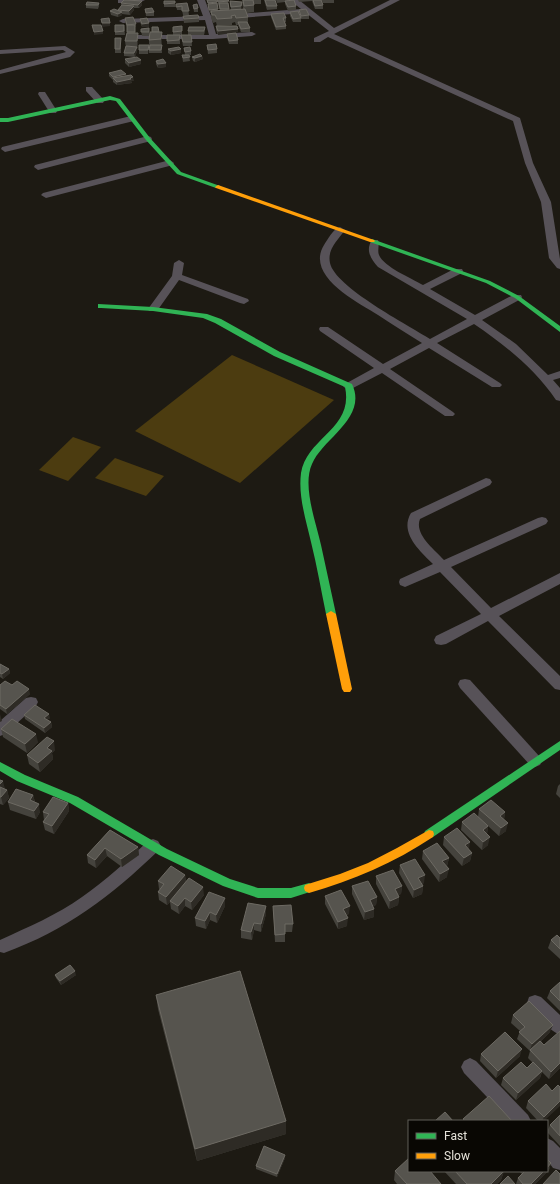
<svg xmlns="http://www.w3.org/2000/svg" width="560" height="1184" viewBox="0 0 560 1184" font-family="Roboto,sans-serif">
<rect width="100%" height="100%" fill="#1d1a13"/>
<!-- green -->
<g fill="#4c3c10">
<polygon points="232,355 334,400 240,483 135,431"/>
<polygon points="73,437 101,447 68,481 39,470"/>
<polygon points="115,458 164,476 146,496 95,478"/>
</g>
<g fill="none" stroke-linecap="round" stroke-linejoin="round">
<!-- street -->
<g fill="#575258" fill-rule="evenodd">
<polygon points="118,0 145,0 141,2 121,3 118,3"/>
<polygon points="197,0 205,0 211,16 301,9 290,0 299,0 334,28 390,0 400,0 334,34 520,118 533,163 551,202 560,259 560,269 557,268 549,258 541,202 525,163 513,121 328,37 320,42 314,42 314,38 329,31 306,13 212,20 216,34 252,32 256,34 252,36 213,39 136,39 132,37 136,35 209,35 205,20 123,23 119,21 123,19 203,16"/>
<polygon points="65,46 75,52 70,57 0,74 0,70 66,52 63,50 0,54 0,50"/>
<polygon points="86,87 92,87 103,99 104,101 103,103 97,103 86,91"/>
<polygon points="39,92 45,92 57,111 56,113 50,113 38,94"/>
<polygon points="131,116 135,119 134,121 5,152 1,149 2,147"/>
<polygon points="148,136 151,137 152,139 151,141 38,170 34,167 35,165"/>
<polygon points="170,160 174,163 173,165 46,198 41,195 43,193"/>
<path d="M 340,227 L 345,230 C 338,240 327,249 330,263 C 335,287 408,325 430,339 L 467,319 L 378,267 C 371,259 365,250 372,240 L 378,240 C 380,244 377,250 379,255 C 384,267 411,278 423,285 L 454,269 L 462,269 L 463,271 L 462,273 L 430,289 L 475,315 L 513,295 L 521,295 L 522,297 L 521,299 L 482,320 L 516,344 L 548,375 L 560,371 L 560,378 L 553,380 L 560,388 L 560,401 L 556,400 C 535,369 505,345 474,324 L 437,343 L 500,383 L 502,385 L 500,387 L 492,387 L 429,348 L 390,369 L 453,412 L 455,414 L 453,416 L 445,416 L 382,373 L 353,388 L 345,388 L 343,386 L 345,384 L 374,368 L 320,331 L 319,329 L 320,327 L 328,327 L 383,364 L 422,343 C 407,334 392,324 378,315 C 357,302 305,276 324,245 C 328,239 333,229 340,227 Z"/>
<polygon points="179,260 184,263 182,275 248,299 249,301 244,304 240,303 179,280 157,311 149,311 148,309 172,276 174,263"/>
<path d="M 486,478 L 490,479 L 492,482 L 490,485 L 420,519 C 414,534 434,549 444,560 L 538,518 L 542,517 L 546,518 L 548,521 L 546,524 L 451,567 L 491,608 L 560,573 L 560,584 L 499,616 L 560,676 L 560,690 L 555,689 L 488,621 L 446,644 L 441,645 L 436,644 L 434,640 L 436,636 L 481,614 L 440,572 L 405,587 L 400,585 L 399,582 L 400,579 L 433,564 C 420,551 399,533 411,513 Z"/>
<polygon points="465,679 470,680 540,757 542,761 540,765 535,767 530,765 460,688 458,684 460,680"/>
<polygon points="31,697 36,698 38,702 36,706 5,734 0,736 0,721 26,698"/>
<path d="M 153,839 L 158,841 L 161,846 L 158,851 C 111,896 67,930 4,953 L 0,952 L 0,940 C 28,927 57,915 82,897 C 105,881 127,861 148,841 Z"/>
<path d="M 535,995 L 541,997 L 560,1015 L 560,1035 C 550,1031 531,1013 527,1003 L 529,997 Z"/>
<polygon points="470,1058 476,1061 528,1115 531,1121 510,1121 464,1073 461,1067 464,1061"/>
<polygon points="547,1138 553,1141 560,1148 560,1170 553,1168 547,1160"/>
</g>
<!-- fast -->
<g fill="#30b455" fill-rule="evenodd">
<polygon points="110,96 120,99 150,138 181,172 220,186 220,188 216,188 177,174 146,140 116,101 110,100 8,122 0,122 0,118 8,118"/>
<polygon points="372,239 490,281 519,296 560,326 560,332 515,298 486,283 370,242 370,240"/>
<path d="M 98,304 L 153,307 L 207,314 L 221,319 L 280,352 L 352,384 C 368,418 323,438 312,464 C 302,486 316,522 321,545 C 326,568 331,591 336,614 L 334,616 L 328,616 L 326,614 C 321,590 317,566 311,542 C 306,520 298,496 301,473 C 307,437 354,429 345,387 L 274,356 L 215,323 L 203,318 L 153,311 L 101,308 L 98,308 Z"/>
<polygon points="560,741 560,750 433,837 429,838 425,837 424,834 425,831"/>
<polygon points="0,762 25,775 78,797 167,849 230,879 258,888 291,888 309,883 313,885 314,888 313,891 291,898 258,898 223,886 159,855 70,803 17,781 0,771"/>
</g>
<!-- slow -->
<g fill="#ff9f0a" fill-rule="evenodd">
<polygon points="218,185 374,240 375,241 374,242 370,242 216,188 215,187"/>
<polygon points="331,611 336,614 352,689 350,692 344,692 342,689 326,614"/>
<path d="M 429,830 L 433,831 L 434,834 L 433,837 C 394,863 353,880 309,893 L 305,891 L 304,888 L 305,885 L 340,874 L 368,863 L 397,848 Z"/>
</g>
</g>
<!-- wall -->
<g fill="#45433d">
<polygon points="207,0 216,0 218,11 220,11 217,0 228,0 229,10 231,10 230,1 242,5 241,9 243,9 242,0 261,0 261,4 254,4 254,12 247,13 248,17 248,24 250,28 250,32 241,32 238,25 236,25 235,22 232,23 232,25 218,26 238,32 218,35 216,30 216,26 217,26 216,22 213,23 211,18 211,13 210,13"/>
<polygon points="264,0 275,0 277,6 277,9 267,10"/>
<polygon points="276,0 288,0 288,1 296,6 296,10 288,11 285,4 285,2 277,3"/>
<polygon points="298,0 334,0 334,3 323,3 322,1 323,5 323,9 315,9 312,1 299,2"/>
<polygon points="164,1 175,3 175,7 164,7"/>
<polygon points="99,3 99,6 98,9 86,8 86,5"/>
<polygon points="121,3 142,5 139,8 134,8 134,10 130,15 122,14 122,15 118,17 111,15 110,11 118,10 121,6"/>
<polygon points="187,3 189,15 183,15 182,10 177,10 176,4"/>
<polygon points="193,5 198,8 198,12 194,12"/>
<polygon points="145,9 154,12 154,16 146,16"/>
<polygon points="299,10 309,15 309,19 301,19 299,13"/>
<polygon points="290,12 301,18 301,22 293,22 290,16"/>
<polygon points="271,14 286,18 286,22 285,22 286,26 286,29 276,30 271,17"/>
<polygon points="183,16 199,18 199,22 184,23"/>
<polygon points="125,18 136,27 135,27 135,33 138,40 137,51 135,57 124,56 124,53 126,48 125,41 127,33 127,27 125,22"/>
<polygon points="140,19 149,23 149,27 142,27 140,22"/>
<polygon points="124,25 125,35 115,35 115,32"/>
<polygon points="182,26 182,35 174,35 180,35 180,44 167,44 167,41 173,35 173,27"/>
<polygon points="149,28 149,36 142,36 141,29"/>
<polygon points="188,31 205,31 204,35 191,35 192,46 183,46 181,35 188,35"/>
<polygon points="159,32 162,39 162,53 149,53 149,40"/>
<polygon points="227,34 238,40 238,44 229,44 227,38"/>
<polygon points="121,38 121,53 115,53 115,49"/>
<polygon points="149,45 148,54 139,54 139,50"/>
<polygon points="207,45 217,49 217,53 208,54"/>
<polygon points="184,48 191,51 191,55 189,55 190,61 183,62 182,55 185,55"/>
<polygon points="168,49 181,53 171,55 168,53"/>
<polygon points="202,56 203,59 195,62 193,61 192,57"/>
<polygon points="125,59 141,64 129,67 125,63"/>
<polygon points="156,61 166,67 158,68 156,64"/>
<polygon points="109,73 126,74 126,76 134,81 131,81 132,83 117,85 113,82 113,80 109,76"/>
<polygon points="0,664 9,669 10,673 3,679 0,677"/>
<polygon points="0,685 12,685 30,694 7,714 0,709"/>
<polygon points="24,715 50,718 47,720 51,722 52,727 45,733 25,719"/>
<polygon points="1,729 38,742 27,753 3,737"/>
<polygon points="55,750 52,753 53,759 40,772 29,764 27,755"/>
<polygon points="0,780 5,789 7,790 9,798 3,805 0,804"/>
<polygon points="560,784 560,798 556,794 558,786"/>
<polygon points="33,795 35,802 40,812 36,819 10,810 8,802"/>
<polygon points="68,803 69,811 54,834 45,830 43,822 44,820 43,812"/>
<polygon points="479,809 505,812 504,819 506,831 499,836 488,826 487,834 488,845 482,850 461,830 462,822 478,817"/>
<polygon points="110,830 138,847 139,855 122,867 107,856 96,868 88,863 87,855"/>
<polygon points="444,837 469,850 472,853 470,861 462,866 443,845"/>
<polygon points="423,851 449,858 447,866 447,877 439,882 422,859"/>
<polygon points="400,865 424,883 422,884 423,886 422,894 413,898 399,873"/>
<polygon points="185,875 186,882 204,895 192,910 185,906 179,914 171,909 170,902 167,905 159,900 158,892 160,889 159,889 158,881"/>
<polygon points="376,876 402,886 401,894 398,895 399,897 398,905 389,909 376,884"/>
<polygon points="352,886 377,897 376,905 373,906 374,917 364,920 352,894"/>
<polygon points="325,896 349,914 346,915 347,926 338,929 325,904"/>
<polygon points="225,906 217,923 210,920 206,929 196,926 195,918"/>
<polygon points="273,906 293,924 292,932 285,932 285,942 275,942"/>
<polygon points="266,914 261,932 254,930 252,940 241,938 241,930"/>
<polygon points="560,938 560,959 548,948 551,940"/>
<polygon points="55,975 76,975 61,985 56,978"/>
<polygon points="560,982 560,1011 547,998 550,991"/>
<polygon points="156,995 286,1134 197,1161 158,1009"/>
<polygon points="513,1015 550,1032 541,1041 560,1068 549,1079 542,1072 540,1078 516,1100 501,1085 503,1078 527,1068 533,1063 528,1058 530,1051 517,1039 520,1031 511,1023"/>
<polygon points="481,1054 520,1056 496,1078 480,1061"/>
<polygon points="552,1091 544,1121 538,1121 526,1108 528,1101"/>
<polygon points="560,1115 560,1146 547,1132 550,1125"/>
<polygon points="285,1158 277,1177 256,1169 256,1166"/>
<polygon points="551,1163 549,1170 535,1184 516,1184 518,1178 522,1174 519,1171 547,1171"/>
<polygon points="395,1171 441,1184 397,1184 394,1180"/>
<polygon points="444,1171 504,1171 501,1180 497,1184 456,1184"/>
</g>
<!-- shaded-wall -->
<g fill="#2e2b25">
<polygon points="142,1 142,5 139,8 138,5"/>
<polygon points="134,6 134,10 130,15 129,11"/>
<polygon points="122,12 122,15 118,17 118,14"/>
<polygon points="102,23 110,23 110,26 102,27"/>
<polygon points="149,23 149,27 142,27 142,24"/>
<polygon points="136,24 136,27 135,27 135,36 135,27 128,28 127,25"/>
<polygon points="238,29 238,32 218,35 218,31"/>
<polygon points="103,31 103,34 94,35 94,32"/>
<polygon points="162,32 162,53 161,39"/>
<polygon points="138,33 138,40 137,49 137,41"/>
<polygon points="137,47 137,51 135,57 134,53"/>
<polygon points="181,49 181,53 171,55 171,51"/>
<polygon points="202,56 203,59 195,62 195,58"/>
<polygon points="141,60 141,64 129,67 129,63"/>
<polygon points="166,63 166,67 158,68 158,64"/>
<polygon points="126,74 126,77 113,78 113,77"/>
<polygon points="133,77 134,81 131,81 132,83 117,85 117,82"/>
<polygon points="9,669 10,673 3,679 2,674"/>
<polygon points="29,689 30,694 7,714 6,709"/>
<polygon points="0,714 2,721 0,722"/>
<polygon points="49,714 50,718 45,722 44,718"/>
<polygon points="51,722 52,727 45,733 44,728"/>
<polygon points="36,734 38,742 27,753 25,744"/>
<polygon points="54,741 55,750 52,753 53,759 40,772 38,763 47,748"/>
<polygon points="3,781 5,789 0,792 0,784"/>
<polygon points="7,790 9,798 3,805 1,797"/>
<polygon points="33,795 35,803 30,800"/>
<polygon points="68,803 69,811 54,834 52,826"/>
<polygon points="39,804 40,812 36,819 34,811"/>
<polygon points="505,812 504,821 500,816"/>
<polygon points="508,823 506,831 499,836 501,828"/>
<polygon points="488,826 487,834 483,830"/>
<polygon points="490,837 488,845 482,850 483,842"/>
<polygon points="470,842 469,850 465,845"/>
<polygon points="138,847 139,855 122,867 121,859"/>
<polygon points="105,848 107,856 96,868 95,860"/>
<polygon points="472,853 470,861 462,866 464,858"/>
<polygon points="449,858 447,866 441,869 442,861"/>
<polygon points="449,869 447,877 439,882 440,874"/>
<polygon points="185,875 186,883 167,905 166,897"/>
<polygon points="425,875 424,883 417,886 418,878"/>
<polygon points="402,886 401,894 394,897 395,889"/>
<polygon points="423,886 422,894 413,898 414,890"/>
<polygon points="203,887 204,895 192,910 191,902"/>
<polygon points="377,897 376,905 369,908 370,900"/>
<polygon points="399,897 398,905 389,909 390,901"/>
<polygon points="185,898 185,906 179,914 178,906"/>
<polygon points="225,898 225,906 217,923 216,915"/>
<polygon points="266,906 266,914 261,932 261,924"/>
<polygon points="350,906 349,914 342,917 343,909"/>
<polygon points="374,909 374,917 364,920 365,912"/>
<polygon points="210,912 210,920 206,929 205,921"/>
<polygon points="348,918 347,926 338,929 338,922"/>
<polygon points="254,923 254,930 252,940 251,932"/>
<polygon points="75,971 76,975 61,985 60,981"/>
<polygon points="553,1025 550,1032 530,1051 530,1050 532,1044"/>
<polygon points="522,1049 520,1056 496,1078 498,1071"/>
<polygon points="560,1063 560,1068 549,1079 551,1072"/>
<polygon points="542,1071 540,1078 516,1100 518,1093"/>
<polygon points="560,1101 560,1106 544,1121 542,1121 544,1117"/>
<polygon points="286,1121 286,1134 197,1161 195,1149"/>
<polygon points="285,1155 285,1158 277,1177 277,1174"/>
<polygon points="551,1163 549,1170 535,1184 531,1184 544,1171 547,1171 547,1168"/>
<polygon points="504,1171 501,1180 497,1184 491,1184"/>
</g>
<!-- building -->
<g fill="#56544e" stroke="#6d6a63">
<polygon points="124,0 127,0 142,1 138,5 121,3"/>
<polygon points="207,0 216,0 217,2 208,3"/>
<polygon points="217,0 228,0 229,1 218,2"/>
<polygon points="243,0 253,0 254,5 244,6"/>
<polygon points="265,0 275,0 277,6 267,6"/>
<polygon points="294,0 296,6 288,7 285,1"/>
<polygon points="313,0 321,0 323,5 315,6"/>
<polygon points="164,1 175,1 175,3 164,4"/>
<polygon points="230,1 242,2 241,6 231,7"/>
<polygon points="87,2 99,3 98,5 86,5"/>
<polygon points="187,3 189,11 182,11 182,6 176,7 176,4"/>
<polygon points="217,3 218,9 209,10 208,4"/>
<polygon points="219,3 228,3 229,9 220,9"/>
<polygon points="197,4 198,8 194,9 193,5"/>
<polygon points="122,5 134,6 129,11 118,10"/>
<polygon points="152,8 154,12 146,13 145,9"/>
<polygon points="114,9 122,12 118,14 110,11"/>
<polygon points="245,9 248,17 236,18 235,15 231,16 232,18 217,19 215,15 212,15 211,11"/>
<polygon points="306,9 309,15 301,16 299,10"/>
<polygon points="298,11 301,18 293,19 290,12"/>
<polygon points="284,13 286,18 283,18 286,26 276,27 271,14"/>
<polygon points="198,15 199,18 184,19 183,16"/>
<polygon points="133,17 136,24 127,25 125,18"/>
<polygon points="109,18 110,23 102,23 101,19"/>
<polygon points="147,18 149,23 142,24 140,19"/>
<polygon points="238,22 247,22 250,28 241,29"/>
<polygon points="92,25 101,25 103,31 94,32"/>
<polygon points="115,25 124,25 124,31 115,32"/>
<rect x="127" y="25" width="8" height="7"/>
<polygon points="182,26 182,31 173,32 173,27"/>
<polygon points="216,26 237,26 238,29 218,31"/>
<polygon points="152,27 158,27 159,32 152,32"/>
<polygon points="189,27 205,27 204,31 188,31"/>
<polygon points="149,28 149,32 141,32 141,29"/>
<polygon points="150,32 162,32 161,39 149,40"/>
<polygon points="127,33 138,33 137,41 125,41"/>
<polygon points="236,33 238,40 229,41 227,34"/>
<polygon points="167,35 180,35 179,40 167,41"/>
<polygon points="181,35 191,35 192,42 183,42"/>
<polygon points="115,38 121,38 120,49 115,49"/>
<polygon points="216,44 217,49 208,50 207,45"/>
<polygon points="139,45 149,45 148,50 139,50"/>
<polygon points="150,45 162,45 161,50 149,50"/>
<polygon points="126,46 137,47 134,53 124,53"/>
<polygon points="179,47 181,49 171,51 168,49"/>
<polygon points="190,47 191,51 185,52 184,48"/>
<polygon points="200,54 202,56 195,58 192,57"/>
<polygon points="182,55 189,55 190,57 183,58"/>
<polygon points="137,57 141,60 129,63 125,59"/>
<polygon points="163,59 166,63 158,64 156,61"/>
<polygon points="121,70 126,74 113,77 109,73"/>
<polygon points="131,75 133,77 130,78 131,79 117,82 113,78"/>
<polygon points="0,664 9,669 2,674 0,673"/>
<polygon points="5,681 12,685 17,681 29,689 6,709 0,705 0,685"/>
<polygon points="35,705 49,714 44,718 51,722 44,728 24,715"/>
<polygon points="12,719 36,734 25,744 1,729"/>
<polygon points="47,737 54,741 47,748 52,751 38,763 27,755"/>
<polygon points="0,780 3,781 0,784"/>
<polygon points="0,787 7,790 1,797 0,797"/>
<polygon points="16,789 33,795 30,800 39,804 34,811 8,802"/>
<polygon points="53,797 68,803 52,826 43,822 49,814 43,812"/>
<polygon points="491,800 505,812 500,816 508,823 501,828 479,809"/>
<polygon points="474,813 488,826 483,830 490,837 483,842 462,822"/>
<polygon points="457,828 470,842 465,845 472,853 464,858 444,837"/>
<polygon points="110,830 138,847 121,859 105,848 95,860 87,855"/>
<polygon points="437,843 449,858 442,861 449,869 440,874 423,851"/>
<polygon points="415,859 425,875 418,878 423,886 414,890 400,865"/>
<polygon points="171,866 185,875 166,897 158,892 164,884 158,881"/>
<polygon points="393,870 402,886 395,889 399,897 390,901 376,876"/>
<polygon points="189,878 203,887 191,902 185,898 178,906 170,901"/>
<polygon points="368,881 377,897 370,900 374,909 365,912 352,886"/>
<polygon points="341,890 350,906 343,909 348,918 338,922 325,896"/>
<polygon points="209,892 225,898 216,915 210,912 205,921 195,918"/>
<polygon points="248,903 266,906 261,924 254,923 251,932 241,930"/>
<polygon points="291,905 293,924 285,924 285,934 275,935 273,906"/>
<polygon points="557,935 560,938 560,949 551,940"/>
<polygon points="70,965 75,971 60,981 55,975"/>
<polygon points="240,971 286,1121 195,1149 156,995"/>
<polygon points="560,982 560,1001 550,991"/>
<polygon points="529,1001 553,1025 532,1044 519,1032 525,1027 513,1015"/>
<polygon points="560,1031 560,1063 551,1072 530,1050 540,1041 544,1045"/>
<polygon points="505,1032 522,1049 498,1071 481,1054"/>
<polygon points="521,1062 527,1068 533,1062 542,1071 518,1093 503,1078"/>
<polygon points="546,1084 552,1091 558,1085 560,1087 560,1101 544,1117 528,1101"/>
<polygon points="489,1096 512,1121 465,1121 463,1119"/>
<polygon points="445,1112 453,1121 435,1121"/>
<polygon points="560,1115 560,1136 550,1125"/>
<polygon points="264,1146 285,1155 277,1174 256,1166"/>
<polygon points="409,1158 409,1171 430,1171 441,1184 407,1184 395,1171"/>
<polygon points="547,1159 551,1163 547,1168"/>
<polygon points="556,1170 560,1174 560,1184 543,1184"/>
<polygon points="455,1171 504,1171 491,1184 467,1184"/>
<polygon points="525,1171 544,1171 531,1184 523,1184 518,1178"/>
<polygon points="508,1176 515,1184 500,1184"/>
</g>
<!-- legend -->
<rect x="408" y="1120" width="140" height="52" fill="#090703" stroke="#615f59"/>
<rect x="416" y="1133" width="20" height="6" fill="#30b455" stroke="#615f59"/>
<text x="444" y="1140" font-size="12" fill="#e5e2d9">Fast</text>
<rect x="416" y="1153" width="20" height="6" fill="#ff9f0a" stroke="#615f59"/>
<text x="444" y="1160" font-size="12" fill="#e5e2d9">Slow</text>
</svg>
